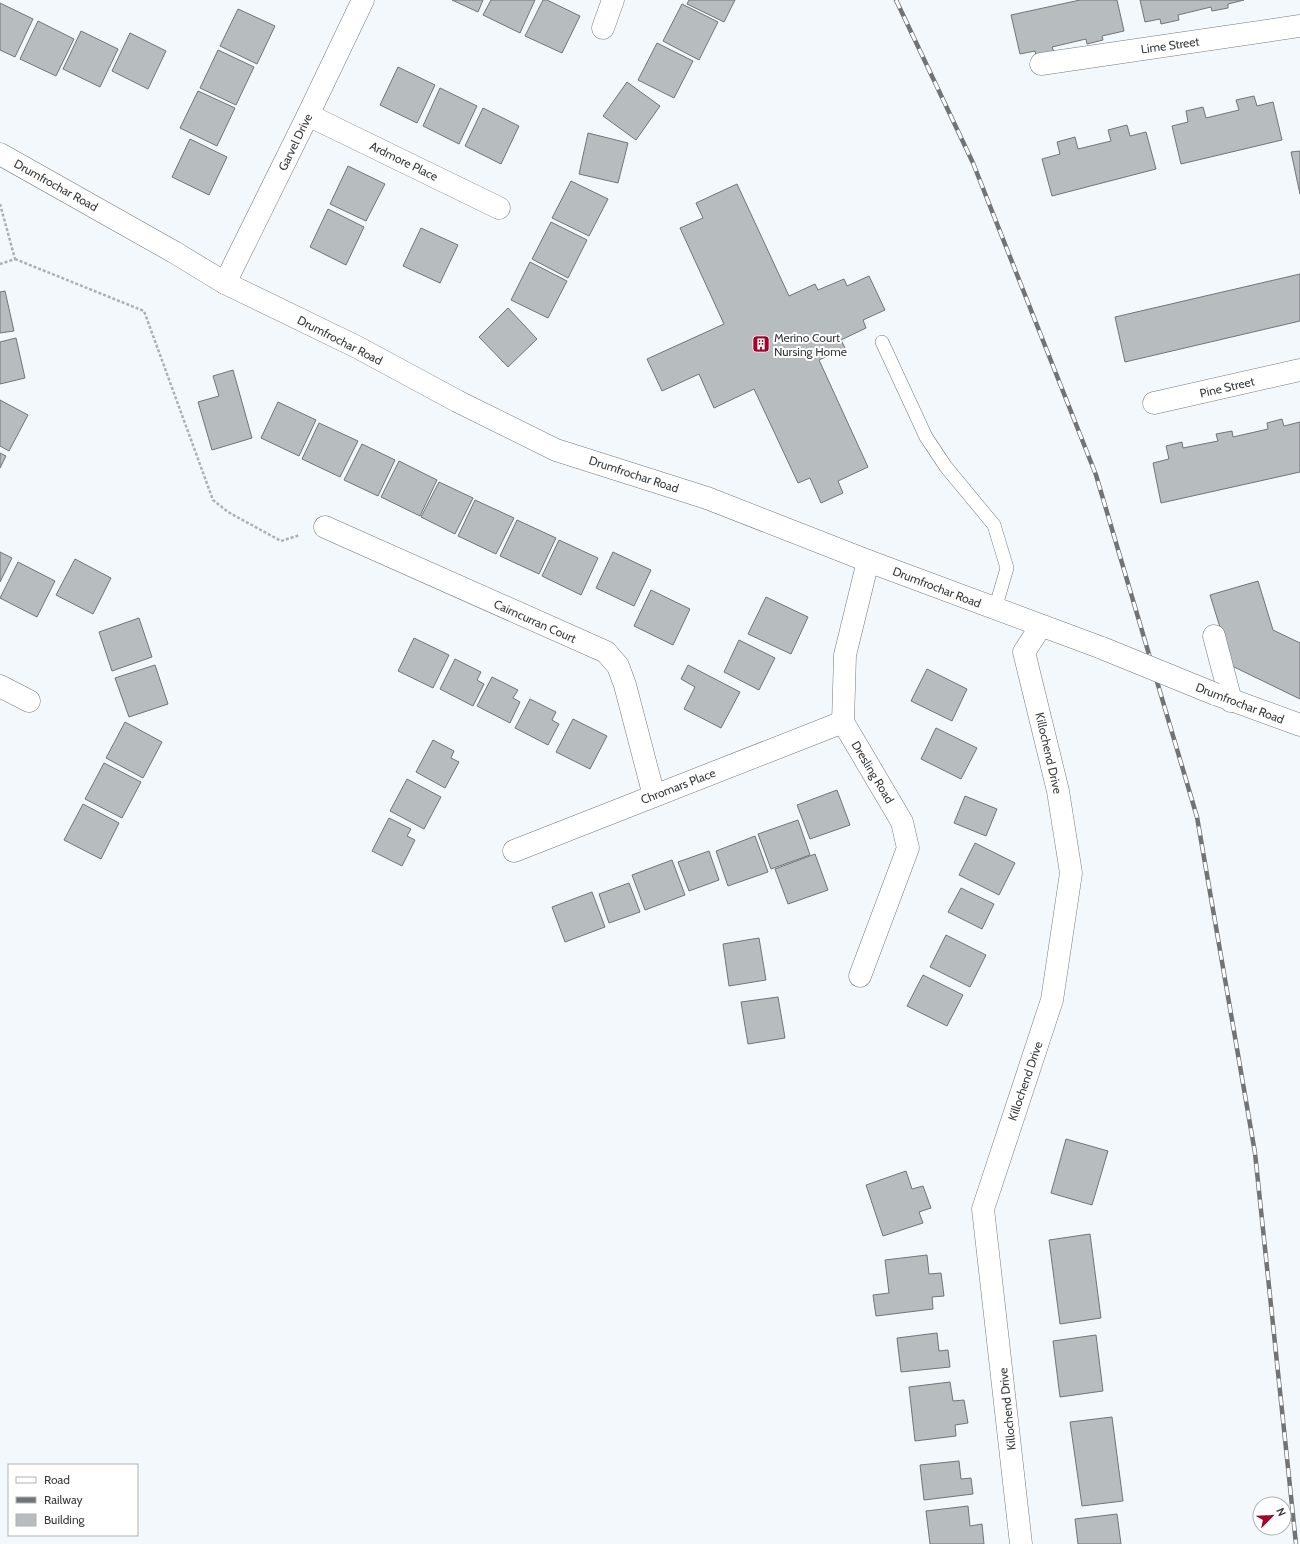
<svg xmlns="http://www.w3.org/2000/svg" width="1300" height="1544" viewBox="0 0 1300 1544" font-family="Cabin,sans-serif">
<rect width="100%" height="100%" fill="#f2f8fb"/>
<!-- building -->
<g fill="#b7bcbf" stroke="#707578">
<polygon points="452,0 483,0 478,12"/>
<polygon points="491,0 535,0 520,33 483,15"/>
<polygon points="543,0 547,0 580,16 562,53 525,36"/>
<polygon points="689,0 735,0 724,22 687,4"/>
<polygon points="1080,0 1117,0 1124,31 1102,36 1103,40 1087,44 1086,39 1052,47 1054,52 1036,56 1035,51 1020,54 1011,15"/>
<polygon points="1140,0 1244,0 1228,4 1228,8 1212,11 1211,7 1178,15 1179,20 1161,24 1160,19 1145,22"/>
<polygon points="0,3 33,19 15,57 0,50"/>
<polygon points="682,4 718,22 699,60 663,41"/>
<polygon points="238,9 275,26 257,64 220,46"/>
<polygon points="38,21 74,39 56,76 20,59"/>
<polygon points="81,31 118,49 100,87 63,69"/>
<polygon points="130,33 166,51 148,89 112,71"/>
<polygon points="657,43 693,61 674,98 638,80"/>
<polygon points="218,50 254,67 236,105 200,88"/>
<polygon points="398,67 435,85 417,123 380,105"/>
<polygon points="627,82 660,106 636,140 603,116"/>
<polygon points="440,88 477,106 459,144 423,126"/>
<polygon points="198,91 235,108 217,146 180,128"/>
<polygon points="1254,96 1257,106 1273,102 1282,140 1181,164 1172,126 1188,122 1186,111 1203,107 1206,118 1239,110 1236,100"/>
<polygon points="483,108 519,126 501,164 465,146"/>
<polygon points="1127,125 1130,136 1146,132 1156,169 1052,196 1042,159 1060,154 1057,142 1075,137 1078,149 1111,141 1108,130"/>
<polygon points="588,133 628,143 618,183 579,174"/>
<polygon points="190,139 227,157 209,195 172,177"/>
<polygon points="1300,151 1300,194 1291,152"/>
<polygon points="348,166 385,184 366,221 330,204"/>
<polygon points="571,181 608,199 589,236 552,218"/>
<polygon points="737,184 789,296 815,284 818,290 844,279 847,286 869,276 885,310 863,320 866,328 841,340 845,348 819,360 868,467 838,481 843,493 821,503 810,478 798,483 754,389 714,408 699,374 662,391 647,359 724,324 680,228 703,218 696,203"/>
<polygon points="328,209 364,227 346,265 310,247"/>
<polygon points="551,222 587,240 568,278 532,259"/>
<polygon points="421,228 458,245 440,283 403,266"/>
<polygon points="530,262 567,281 548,318 511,300"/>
<polygon points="1300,274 1300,321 1125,362 1115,317"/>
<polygon points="5,291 14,331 0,333 0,292"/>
<polygon points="508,308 537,339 508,367 479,337"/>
<polygon points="16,338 25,378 0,384 0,342"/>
<polygon points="233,370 252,438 212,450 198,402 219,396 213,376"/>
<polygon points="0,400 28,415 9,451 0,446"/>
<polygon points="278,402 316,420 299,456 261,438"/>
<polygon points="1282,419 1284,426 1300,422 1300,472 1161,503 1153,463 1169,459 1166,446 1182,442 1183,448 1218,441 1216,434 1232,431 1233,437 1268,429 1267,423"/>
<polygon points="319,423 358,441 340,477 302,459"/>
<polygon points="362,444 395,460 378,496 344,480"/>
<polygon points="0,453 6,456 0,468"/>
<polygon points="399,461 437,480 420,516 381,497"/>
<polygon points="439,482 473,498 455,534 421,517"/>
<polygon points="475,500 514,518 496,554 458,536"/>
<polygon points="517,520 556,538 539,574 500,556"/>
<polygon points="559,540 598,558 581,595 542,576"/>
<polygon points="0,552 12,558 0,582"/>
<polygon points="613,552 651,570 634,606 596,588"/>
<polygon points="75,559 111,578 93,614 56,595"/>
<polygon points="18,562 55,581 37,617 0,598"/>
<polygon points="1258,581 1273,630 1300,643 1300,699 1232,666 1210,595"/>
<polygon points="651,590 690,609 673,645 634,626"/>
<polygon points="766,597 808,617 791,654 748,634"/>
<polygon points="139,618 152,657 112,671 99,632"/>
<polygon points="414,638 449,655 433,688 398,671"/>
<polygon points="739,640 775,658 759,690 724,672"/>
<polygon points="455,659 481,672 477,680 484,684 473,706 440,689"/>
<polygon points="155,665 168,704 129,717 115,678"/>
<polygon points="688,665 740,692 721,728 684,709 695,687 681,679"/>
<polygon points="927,669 967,689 952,721 911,701"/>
<polygon points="492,677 518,690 513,698 520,702 510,723 477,706"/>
<polygon points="530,699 556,712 552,720 559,724 548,745 515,728"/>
<polygon points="573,719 607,736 590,769 556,752"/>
<polygon points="125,722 162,742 143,778 106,758"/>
<polygon points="936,728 977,748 961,779 921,759"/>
<polygon points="433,740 454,751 451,758 459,762 445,788 416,772"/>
<polygon points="104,763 141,782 122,818 85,799"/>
<polygon points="407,779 441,797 424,829 390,811"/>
<polygon points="837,790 850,825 810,839 797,805"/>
<polygon points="965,796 997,809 986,836 954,823"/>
<polygon points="83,804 119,823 101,859 64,840"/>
<polygon points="389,818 411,829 407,836 415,840 402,866 372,851"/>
<polygon points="798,820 810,855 771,869 758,834"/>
<polygon points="755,836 768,872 728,886 716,851"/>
<polygon points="975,843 1015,863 999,895 959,875"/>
<polygon points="709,851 719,880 689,891 678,862"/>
<polygon points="815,854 828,890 788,904 775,869"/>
<polygon points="672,860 685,895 645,910 632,875"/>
<polygon points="629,883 640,912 609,923 599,894"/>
<polygon points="961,888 994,904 982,929 948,912"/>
<polygon points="592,892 605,927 565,942 552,907"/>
<polygon points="946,935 986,955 970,987 930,967"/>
<polygon points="759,938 766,980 729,986 723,944"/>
<polygon points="923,975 963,995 947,1026 907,1006"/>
<polygon points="778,997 785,1038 748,1044 741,1002"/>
<polygon points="1066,1139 1108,1151 1092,1205 1051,1193"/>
<polygon points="906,1171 912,1189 923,1186 931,1208 919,1212 923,1223 883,1236 866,1185"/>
<polygon points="1090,1234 1101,1318 1060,1324 1049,1240"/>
<polygon points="927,1255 929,1274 941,1273 944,1296 932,1297 933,1309 876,1316 873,1295 889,1293 885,1260"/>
<polygon points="937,1333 939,1351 948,1350 950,1367 901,1372 897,1338"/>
<polygon points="1096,1335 1103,1391 1060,1397 1053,1341"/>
<polygon points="950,1382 953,1401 964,1400 968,1423 955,1425 956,1436 915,1441 909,1387"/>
<polygon points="1112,1417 1123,1501 1082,1506 1070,1422"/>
<polygon points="959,1461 961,1479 971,1478 973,1494 924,1500 920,1465"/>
<polygon points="968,1506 970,1526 982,1524 984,1544 930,1544 926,1511"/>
<polygon points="1117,1514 1121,1544 1078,1544 1075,1519"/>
</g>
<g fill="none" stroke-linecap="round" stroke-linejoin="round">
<defs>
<polyline id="lane" points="882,342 926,437 946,467 994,525 1007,568 995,609"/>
<g id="street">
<polyline points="603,28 613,0"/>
<polyline points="1041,64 1300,26"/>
<polyline points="308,115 499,208"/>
<polyline points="0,154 174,252 225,283 357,347 457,401 556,450 707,498 868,561 1102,648"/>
<polyline points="225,283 308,115 363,0"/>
<polyline points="1154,403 1300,370"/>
<polyline points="325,527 606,652 618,666 625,685 654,796"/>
<polyline points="1214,636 1231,701"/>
<polyline points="0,686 29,701"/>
<polyline points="1215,694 1300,725"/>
<polyline points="514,851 843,722"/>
<polyline points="860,976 908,848 902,822 843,722 845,655 868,561"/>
<polyline points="1021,1544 983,1209 1052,1000 1071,873 1058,791 1024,652 1041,626"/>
</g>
</defs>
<!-- lane casing -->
<use href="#lane" stroke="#757b7d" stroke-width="14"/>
<!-- street casing -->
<use href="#street" stroke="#757b7d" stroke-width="23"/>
<!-- path -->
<g stroke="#acb1b3" stroke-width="2.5" stroke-dasharray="3 2" stroke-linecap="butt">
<polyline points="0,204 15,259 0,264"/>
<polyline points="15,259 144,311 213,500 228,512 281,541 300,535"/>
</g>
<!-- lane -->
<use href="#lane" stroke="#fff" stroke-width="13"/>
<!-- street -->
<use href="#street" stroke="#fff" stroke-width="22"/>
<defs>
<polyline id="rail" points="896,0 973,163 1096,475 1197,817 1255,1153 1296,1544"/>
</defs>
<!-- rail casing -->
<use href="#rail" stroke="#717476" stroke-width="4.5"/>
<!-- rail -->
<use href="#rail" stroke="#fff" stroke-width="3" stroke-dasharray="9" stroke-linecap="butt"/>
<defs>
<polyline id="street-bridge" points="1102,648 1215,694"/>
</defs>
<!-- street-bridge casing -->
<use href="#street-bridge" stroke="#757b7d" stroke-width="23" stroke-linecap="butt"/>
<!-- street-bridge -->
<use href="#street-bridge" stroke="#fff" stroke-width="22"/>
</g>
<!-- icons -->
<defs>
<symbol id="building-square" viewBox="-11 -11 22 22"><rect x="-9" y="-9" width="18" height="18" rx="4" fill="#a20429" stroke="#fff"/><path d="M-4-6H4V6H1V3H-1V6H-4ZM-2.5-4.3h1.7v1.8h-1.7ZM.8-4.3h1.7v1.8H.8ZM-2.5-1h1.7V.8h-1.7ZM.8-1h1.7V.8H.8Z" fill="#fff"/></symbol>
</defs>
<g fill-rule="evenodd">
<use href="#building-square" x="751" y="334" width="20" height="20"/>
</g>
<g text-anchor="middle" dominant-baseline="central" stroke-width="4" stroke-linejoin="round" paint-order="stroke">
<!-- street labels -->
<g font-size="12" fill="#393b3c" stroke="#fff">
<text transform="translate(1170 45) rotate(-8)">Lime Street</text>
<text transform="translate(295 142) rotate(-64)">Garvel Drive</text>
<text transform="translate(404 161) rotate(26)">Ardmore Place</text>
<text transform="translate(56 185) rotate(29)">Drumfrochar Road</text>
<text transform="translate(340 340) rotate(27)">Drumfrochar Road</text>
<text transform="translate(1227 387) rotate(-13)">Pine Street</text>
<text transform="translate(634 474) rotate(18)">Drumfrochar Road</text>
<text transform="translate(937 587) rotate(21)">Drumfrochar Road</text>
<text transform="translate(535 621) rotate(24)">Cairncurran Court</text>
<text transform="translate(1240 703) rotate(21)">Drumfrochar Road</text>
<text transform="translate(1049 753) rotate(77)">Killochend Drive</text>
<text transform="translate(873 772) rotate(59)">Dresling Road</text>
<text transform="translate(678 786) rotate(-21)">Chromars Place</text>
<text transform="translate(1025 1081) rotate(-71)">Killochend Drive</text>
<text transform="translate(1007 1409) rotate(-96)">Killochend Drive</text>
</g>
<!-- poi labels -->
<g font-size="12" fill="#393b3c" stroke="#fff" text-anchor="start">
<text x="774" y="337">Merino Court<tspan x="774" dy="14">Nursing Home</tspan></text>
</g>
</g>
<!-- legend -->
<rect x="8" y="1464" width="130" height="72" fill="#ffffff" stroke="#b0b1b1"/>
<rect x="16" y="1477" width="20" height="6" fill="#ffffff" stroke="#b0b1b1"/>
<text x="44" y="1484" font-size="12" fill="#393b3c">Road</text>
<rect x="16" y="1497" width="20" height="6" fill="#717476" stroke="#b0b1b1"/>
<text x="44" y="1504" font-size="12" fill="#393b3c">Railway</text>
<rect x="16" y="1514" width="20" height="12" fill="#b7bcbf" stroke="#b0b1b1"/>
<text x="44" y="1524" font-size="12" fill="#393b3c">Building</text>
<!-- north arrow -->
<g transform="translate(1272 1516) rotate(66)"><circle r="19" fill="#ffffff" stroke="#b0b1b1"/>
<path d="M0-3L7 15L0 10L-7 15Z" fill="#a20429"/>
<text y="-6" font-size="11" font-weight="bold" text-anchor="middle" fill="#393b3c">N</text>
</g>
</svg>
